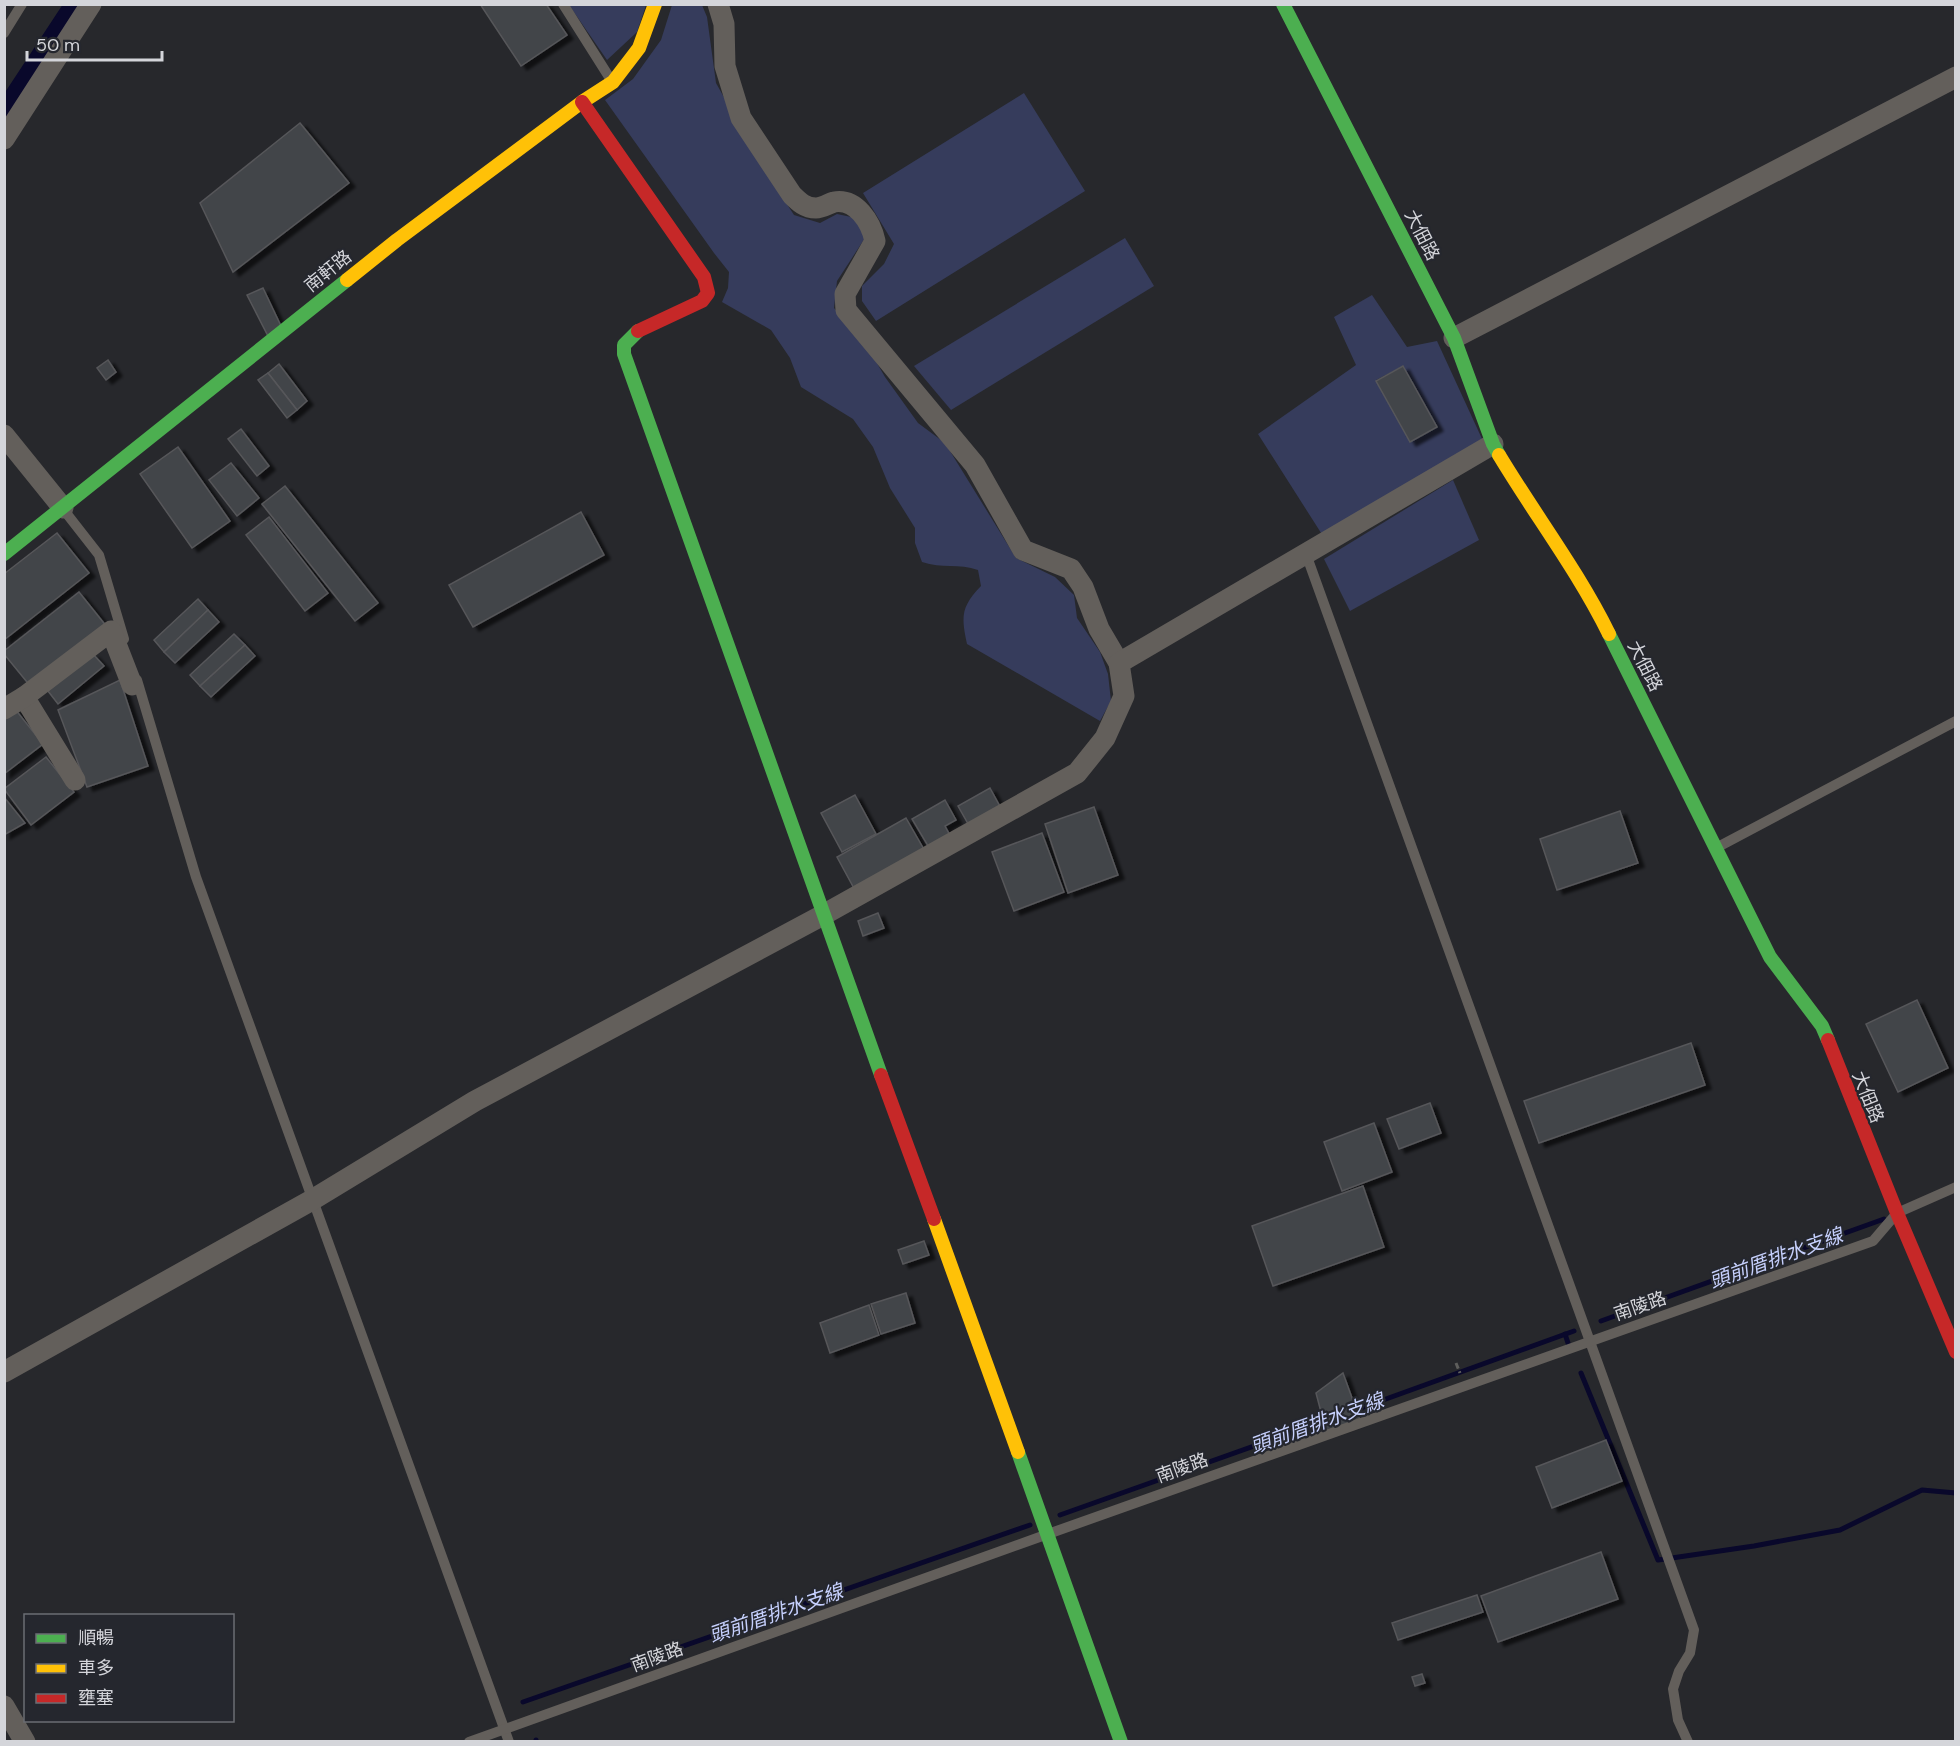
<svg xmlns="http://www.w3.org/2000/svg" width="1960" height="1746" viewBox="0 0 1960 1746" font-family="'DM Sans','Noto Sans TC',sans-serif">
<defs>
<filter id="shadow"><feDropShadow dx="6" dy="4" stdDeviation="1.5" flood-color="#0009"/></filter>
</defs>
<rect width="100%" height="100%" fill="#27282c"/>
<!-- green -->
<g fill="#363c5c" fill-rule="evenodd">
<polygon points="569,5 646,5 637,32 607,60"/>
<path d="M 672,5 L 702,5 L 707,17 L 716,83 L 764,169 L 794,215 L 820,223 L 837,214 L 856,218 L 865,238 L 837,281 L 834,308 L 867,346 L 885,377 L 918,423 L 945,443 L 1016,558 L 1055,577 L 1074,595 L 1077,618 L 1100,652 L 1108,674 L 1111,701 L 1100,721 L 967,644 C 961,616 961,607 981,586 L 978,570 C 959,563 942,569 922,562 L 915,543 L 915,528 L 890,488 L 873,447 L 853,419 L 801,387 L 790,358 L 771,330 L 722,302 L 728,288 L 729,272 L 714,253 L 605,100 L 633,79 L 661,40 Z"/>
<polygon points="1024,93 1085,191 876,321 862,301 862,286 884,264 894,244 863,193"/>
<polygon points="1125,238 1154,286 951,410 914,366"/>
<path d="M 1372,295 L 1407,347 L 1437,341 L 1483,441 L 1323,536 L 1258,434 L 1356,365 L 1334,317 ZM 1403,366 L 1437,427 L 1410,442 L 1376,380 Z"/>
<polygon points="1453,480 1479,540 1350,611 1324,559"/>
</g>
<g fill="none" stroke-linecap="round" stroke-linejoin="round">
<!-- stream -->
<g stroke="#09082b" stroke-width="5">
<polyline points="1601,1321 1884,1219"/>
<polyline points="1565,1334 1568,1343"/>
<polyline points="1581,1373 1658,1560 1754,1546 1840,1530 1922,1490 1956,1493"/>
<polyline points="1350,1412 1574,1331"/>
<polyline points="1060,1515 1330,1419"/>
<polyline points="523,1702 1030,1525"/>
<polyline points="536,1740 536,1742"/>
</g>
<!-- canal -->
<polyline stroke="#09082b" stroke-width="20" points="4,112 75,4"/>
</g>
<!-- building -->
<g fill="#434448" stroke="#56575a" stroke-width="1.5" filter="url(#shadow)">
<polygon points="480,4 546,4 567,35 521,66"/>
<polygon points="300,123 349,183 233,272 200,203"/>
<polygon points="263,288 281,326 268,336 247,295"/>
<polygon points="108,360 116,372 106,380 97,368"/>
<polygon points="279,364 307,401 297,410 268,373"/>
<polygon points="1403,366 1437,427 1410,442 1376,381"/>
<polygon points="268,373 297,410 287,418 258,380"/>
<polygon points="241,429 269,466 257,476 228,439"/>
<polygon points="178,447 230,521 192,548 140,474"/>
<polygon points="231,463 259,498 237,516 209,480"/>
<polygon points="285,486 378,603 355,621 262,504"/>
<polygon points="581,512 604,555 473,627 449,585"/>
<polygon points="269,517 328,593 305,611 246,535"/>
<polygon points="57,533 89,573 4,640 4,574"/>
<polygon points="79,592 107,627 31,687 4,654 4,651"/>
<polygon points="198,599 208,610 164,652 154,640"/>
<polygon points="208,610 219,622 175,663 164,652"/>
<polygon points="234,634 245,645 200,686 190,675"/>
<polygon points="245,645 255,656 211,697 200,686"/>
<polygon points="93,654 104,666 58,704 48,691"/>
<polygon points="120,680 148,766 87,787 58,710"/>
<polygon points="15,709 43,744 4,774 4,717"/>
<polygon points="46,757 74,792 31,825 4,789"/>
<polygon points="990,788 1003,812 971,829 958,806"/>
<polygon points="855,795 876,834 842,852 821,813"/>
<polygon points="4,797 25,823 4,835"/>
<polygon points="945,800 956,820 945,826 952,839 931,851 912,819"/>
<polygon points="1094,807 1118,875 1068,893 1045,824"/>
<polygon points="1620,811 1638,863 1557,890 1540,839"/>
<polygon points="906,818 926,853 856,892 837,857"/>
<polygon points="1042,833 1064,892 1014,911 992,852"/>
<polygon points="878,913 884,928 863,936 858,921"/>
<polygon points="1917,1000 1948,1068 1898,1092 1866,1024"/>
<polygon points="1691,1043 1705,1085 1539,1143 1524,1101"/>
<polygon points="1430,1103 1441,1133 1399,1149 1387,1119"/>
<polygon points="1374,1123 1392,1172 1342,1191 1324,1142"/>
<polygon points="1363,1186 1384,1247 1273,1286 1252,1226"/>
<polygon points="924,1241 929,1255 903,1264 898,1250"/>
<polygon points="906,1293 915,1323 881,1334 871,1304"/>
<polygon points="869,1305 879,1335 830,1353 820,1323"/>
<polygon points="1343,1373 1360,1420 1326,1431 1316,1393"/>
<polygon points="1606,1440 1622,1481 1552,1508 1536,1467"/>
<polygon points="1601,1552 1618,1599 1498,1642 1481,1596"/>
<polygon points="1477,1595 1483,1612 1398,1640 1392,1623"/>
<polygon points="1422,1674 1425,1683 1415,1686 1412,1677"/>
</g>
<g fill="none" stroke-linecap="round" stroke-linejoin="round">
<!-- path -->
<polyline stroke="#5e5e5c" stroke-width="3" stroke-dasharray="6 3" stroke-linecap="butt" points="1456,1363 1460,1373"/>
<!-- lane -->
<g stroke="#635f5b" stroke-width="10">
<polyline points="563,4 611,80"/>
<polyline points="4,33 22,4"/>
<polyline points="63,509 99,555 124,639"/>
<polyline points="1306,554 1694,1630 1690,1653 1679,1671 1673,1689 1678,1720 1688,1742"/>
<polyline points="137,680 196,877 509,1742"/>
<polyline points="1716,848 1956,721"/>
<polyline points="469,1742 1048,1534 1873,1241 1897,1213 1956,1187"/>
</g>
<!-- street -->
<g stroke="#635f5b" stroke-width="21">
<path d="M 718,4 L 724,24 L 725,66 L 741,118 L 792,195 C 799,202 805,208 816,208 C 822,208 828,204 834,202 C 856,198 871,222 875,241 L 845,294 L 846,310 L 975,465 L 1023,550 L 1071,569 L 1083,587 L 1099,629 L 1119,663"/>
<polyline points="4,139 91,4"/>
<polyline points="1454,338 1956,77"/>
<polyline points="4,435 63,508"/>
<polyline points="24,697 75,780"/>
<polyline points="4,709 24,697 111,631 132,685"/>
<polyline points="4,1372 312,1200 475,1101 823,915 1077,773 1105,738 1124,696 1119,663 1493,444"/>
<polyline points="4,1706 25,1742"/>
</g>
<!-- fast -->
<g stroke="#4caf50" stroke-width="14">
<polyline points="1283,4 1454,338 1493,444 1499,455"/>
<polyline points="638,331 624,345 624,354 881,1075"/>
<polyline points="4,554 347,280"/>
<polyline points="1609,634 1770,957 1822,1026 1828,1040"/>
<polyline points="1018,1452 1121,1742"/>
</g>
<!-- slow -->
<g stroke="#ffc107" stroke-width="14">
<polyline points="347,280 397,240 582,102 613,82 639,48 655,4"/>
<path d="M 1499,455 C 1535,515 1578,571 1609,634"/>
<polyline points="934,1219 1018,1452"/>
</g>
<!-- jam -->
<g stroke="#c62828" stroke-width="14">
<polyline points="582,102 704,277 708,293 702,301 638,331"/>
<polyline points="1828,1040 1897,1213 1956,1352"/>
<polyline points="881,1075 934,1219"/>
</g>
</g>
<g text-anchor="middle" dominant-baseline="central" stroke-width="4.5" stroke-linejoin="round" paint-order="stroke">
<!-- street labels -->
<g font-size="18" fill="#d4d5da" stroke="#25272e">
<text transform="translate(1422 235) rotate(63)">大佃路</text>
<text transform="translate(328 271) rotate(-39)">南軒路</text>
<text transform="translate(1645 666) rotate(63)">大佃路</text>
<text transform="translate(1868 1097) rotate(68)">大佃路</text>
<text transform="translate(1640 1306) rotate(-19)">南陵路</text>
<text transform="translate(1182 1468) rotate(-20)">南陵路</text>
<text transform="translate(657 1657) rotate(-20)">南陵路</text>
</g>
<!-- water labels -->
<g font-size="20" font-style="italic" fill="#c6d0fd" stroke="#25272e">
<text transform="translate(1776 1258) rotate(-20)">頭前厝排水支線</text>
<text transform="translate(1317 1423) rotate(-20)">頭前厝排水支線</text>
<text transform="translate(776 1613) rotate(-19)">頭前厝排水支線</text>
</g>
</g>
<!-- border -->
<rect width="1960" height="1746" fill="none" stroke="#d4d5da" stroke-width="12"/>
<!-- legend -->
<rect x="24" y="1614" width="210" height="108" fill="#25272e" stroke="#6b6d73" stroke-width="1.5"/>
<rect x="36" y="1634" width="30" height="9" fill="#4caf50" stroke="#6b6d73" stroke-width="1.5"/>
<text x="78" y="1644" font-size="18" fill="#d4d5da">順暢</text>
<rect x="36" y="1664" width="30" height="9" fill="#ffc107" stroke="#6b6d73" stroke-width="1.5"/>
<text x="78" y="1674" font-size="18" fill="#d4d5da">車多</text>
<rect x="36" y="1694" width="30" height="9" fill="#c62828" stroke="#6b6d73" stroke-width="1.5"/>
<text x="78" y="1704" font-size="18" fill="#d4d5da">壅塞</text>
<!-- scale -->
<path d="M27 51v9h135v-9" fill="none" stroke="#d4d5da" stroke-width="3"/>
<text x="36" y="51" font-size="18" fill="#d4d5da" stroke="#25272e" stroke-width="4.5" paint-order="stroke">50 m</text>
</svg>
